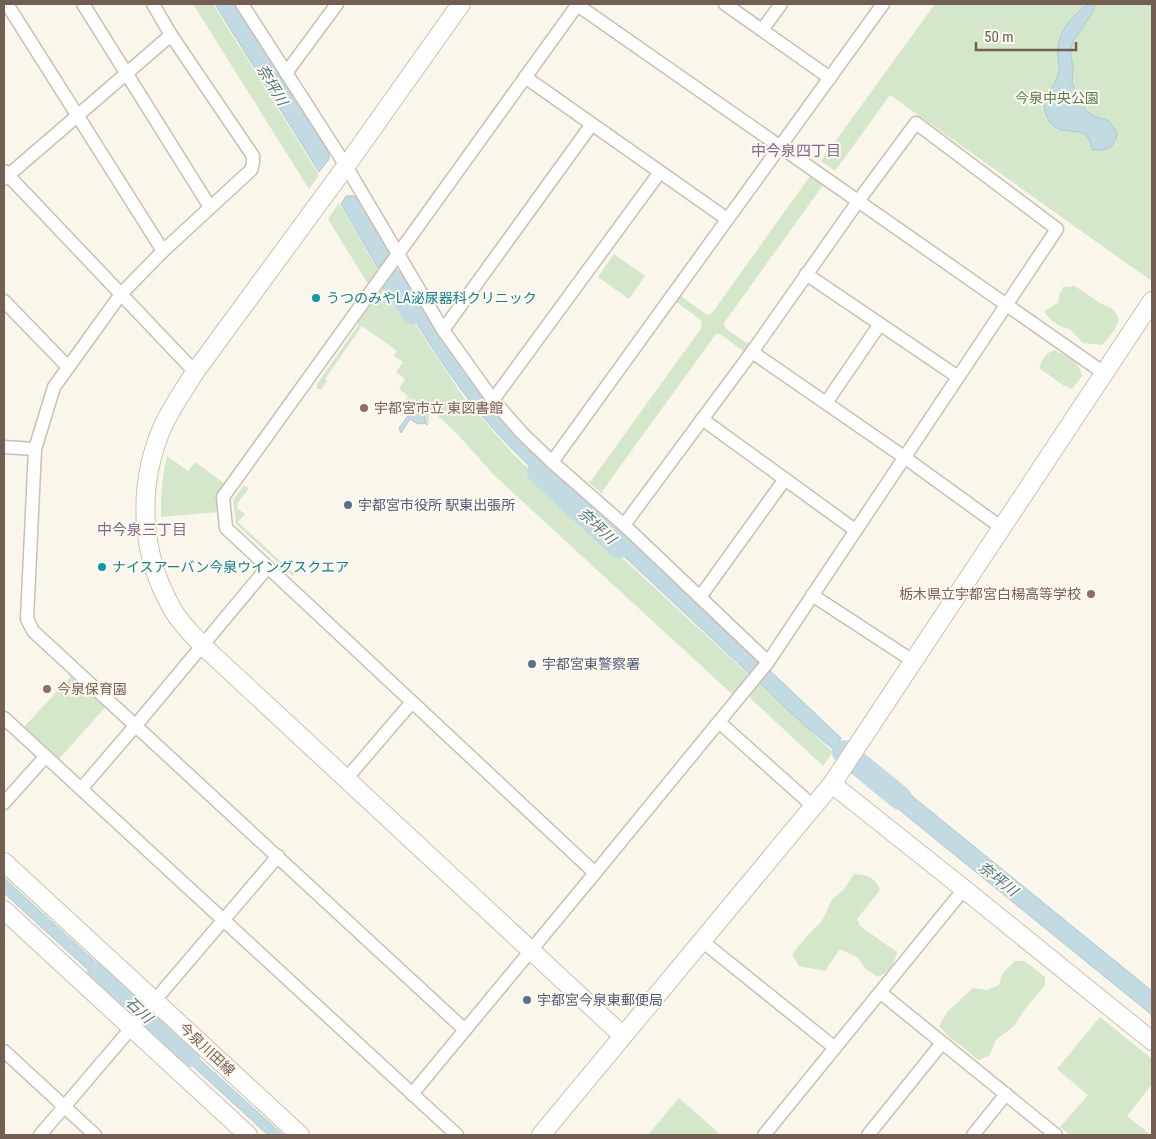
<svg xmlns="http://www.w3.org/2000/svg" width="1156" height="1139" viewBox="0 0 1156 1139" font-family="'Roboto Condensed','Noto Sans JP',sans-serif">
<rect width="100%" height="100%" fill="#faf6eb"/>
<!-- green -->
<g fill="#d4e7cb">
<polygon points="193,4 213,4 319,175 309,189"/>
<polygon points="935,4 1152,4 1152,276 1150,280 890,95 835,171 821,161"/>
<polygon points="810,176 823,185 724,323 725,328 746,343 750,342 742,353 742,350 720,334 716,334 603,490 603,495 588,481 591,481 702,327 701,320 678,303 674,303 681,292 682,297 707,315 712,313"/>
<polygon points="339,203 378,270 368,284 328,219"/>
<polygon points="614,254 645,276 629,299 598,277"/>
<path d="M 387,281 L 464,398 L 515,456 L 559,497 L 572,483 L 604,513 L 590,528 L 749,675 L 733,695 L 496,477 C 470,449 445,415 410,397 L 429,413 L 429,424 L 425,422 L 424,415 L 405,401 L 408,396 L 399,389 L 405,379 L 396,372 L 403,362 L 394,356 L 397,351 L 362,326 L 325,379 L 327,381 L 321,390 L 317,388 L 317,384 L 359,324 L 357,322 Z"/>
<path d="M 1075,286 L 1100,303 L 1113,309 L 1119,319 L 1114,331 L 1102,345 L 1083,343 L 1070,329 C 1060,328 1049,320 1044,311 L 1058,303 L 1059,296 L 1063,287 Z"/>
<path d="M 1055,350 C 1068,357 1079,360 1082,376 L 1072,389 L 1063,385 L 1039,368 C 1043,359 1046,352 1055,350 Z"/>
<path d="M 167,456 L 188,471 L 195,462 L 229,487 L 220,512 L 161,517 C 161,496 162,477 167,456 Z"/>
<polygon points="244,485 249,488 237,504 238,509 245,514 238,522 293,573 300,565 300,567 293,576 236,524 233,500"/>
<polygon points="74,673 107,705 59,759 24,727"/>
<polygon points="759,684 833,752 823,766 749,697"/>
<path d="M 854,874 C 868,875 875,877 880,890 L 857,919 L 860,926 L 897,952 C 895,964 889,972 878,977 L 866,969 L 858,958 L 840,949 L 825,971 L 799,966 L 792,954 L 806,937 L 822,921 L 831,901 L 844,889 Z"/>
<polygon points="1015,961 1025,961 1045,977 1045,985 1025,1009 1014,1026 996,1040 989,1056 978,1060 962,1046 951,1039 939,1026 947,1012 973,988 987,990 999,985 1002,974"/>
<polygon points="1100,1017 1152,1059 1152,1084 1127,1116 1151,1135 1070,1135 1060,1127 1088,1095 1057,1069"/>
<polygon points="679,1098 721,1135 648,1135"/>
</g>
<!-- water -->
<g fill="#c2dbe2" stroke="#a9c9d2">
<polygon points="215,4 235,4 329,153 329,159 319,172"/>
<path d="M 1089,4 L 1095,5 L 1091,15 L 1074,40 L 1070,52 L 1073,66 L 1072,83 L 1086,111 L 1096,117 L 1109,121 L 1117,132 L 1116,139 L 1111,147 L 1102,150 L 1092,150 C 1089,126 1075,134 1059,129 C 1047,124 1043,110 1044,98 C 1049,92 1054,85 1057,78 C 1062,66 1056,58 1058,47 C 1060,29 1074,13 1089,4 Z"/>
<polygon points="346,196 357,196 388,249 388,255 378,268 341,204"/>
<path d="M 405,274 L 460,362 L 570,484 L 560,495 C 528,465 496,435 469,400 C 442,365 419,326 394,288 Z"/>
<polygon points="405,401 424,415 425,422 428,425 424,423 418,424 410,419 401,433 399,428 411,412 402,405"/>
<polygon points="605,514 841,738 833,749 805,726 593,527"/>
<polygon points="880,770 1152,991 1152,1015 870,786"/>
<polygon points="4,878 127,991 119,998 4,893"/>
<polygon points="167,1030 283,1135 268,1135 161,1037"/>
</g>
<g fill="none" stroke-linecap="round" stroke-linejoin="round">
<!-- river -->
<g stroke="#c2dbe2" stroke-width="24">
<polyline points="392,280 413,312"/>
<polyline points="539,472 619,546"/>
<polyline points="844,752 900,798"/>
<polyline points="99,973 188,1055"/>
</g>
<defs>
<g id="street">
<polyline points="7,4 163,251"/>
<polyline points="83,4 210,207"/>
<polyline points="153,4 171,35 253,156 253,163 251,170 163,251 121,294 54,387 35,449 27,619 33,631 465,1030"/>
<polyline points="242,4 346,166 443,330 493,400 522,433 552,462 624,525 768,662 595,873 412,1094"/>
<polyline points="576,4 1104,373"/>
<polyline points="578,4 223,497 226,528 595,873"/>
<polyline points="725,4 830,78"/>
<polyline points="762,30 781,4"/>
<polyline points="286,73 337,4"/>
<polyline points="525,77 727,219"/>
<polyline points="4,171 195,372"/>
<polyline points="4,179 171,35"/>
<polyline points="806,274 958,377"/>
<polyline points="4,301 68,367"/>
<polyline points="443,330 592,124"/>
<polyline points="752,352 904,457 1002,528"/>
<polyline points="493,400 660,172"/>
<polyline points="826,403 880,324"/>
<polyline points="702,419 855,530"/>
<polyline points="4,447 35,449"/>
<polyline points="552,462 883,4"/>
<polyline points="624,525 752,352 859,200 916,123 1057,229 768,662"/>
<polyline points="812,595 913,661"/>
<polyline points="700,597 785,479"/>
<polyline points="4,718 457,1135"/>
<polyline points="719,722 814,807"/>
<polyline points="346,779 412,702"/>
<polyline points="81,789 136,725 267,568"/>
<polyline points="4,803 45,757"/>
<polyline points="702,941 835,1048"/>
<polyline points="881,993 1056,1135"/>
<polyline points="4,1051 95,1135"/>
<polyline points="40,1135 278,856"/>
<polyline points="764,1135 964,889"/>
<polyline points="868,1135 942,1043"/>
<polyline points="973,1135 1006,1094"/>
</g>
<g id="secondary">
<path d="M 461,4 L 346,166 L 195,372 C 184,390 171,408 162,428 C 137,487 140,554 173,610 C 180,623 192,634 202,645 L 623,1036"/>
<polyline points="832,784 964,889 1152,1041"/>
<polyline points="4,862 300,1135"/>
<polyline points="4,910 248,1135"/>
<polyline points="541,1135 832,784 1152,301"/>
</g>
</defs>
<!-- street casing -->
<use href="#street" stroke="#ccbfb2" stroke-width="15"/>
<!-- secondary casing -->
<use href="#secondary" stroke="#cebfb0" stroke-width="20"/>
<!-- street -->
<use href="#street" stroke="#fff" stroke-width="12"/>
<!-- secondary -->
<use href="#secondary" stroke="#fff" stroke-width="18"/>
</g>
<!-- markers -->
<g fill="#0f9aa8" stroke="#fdf9f1" stroke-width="2">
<circle cx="316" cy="298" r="5"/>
<circle cx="102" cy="567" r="5"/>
</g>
<g fill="#8d6e63" stroke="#fdf9f1" stroke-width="2">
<circle cx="364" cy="408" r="5"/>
<circle cx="1091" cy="594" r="5"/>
<circle cx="47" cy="689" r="5"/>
</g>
<g fill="#5c6f8a" stroke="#fdf9f1" stroke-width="2">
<circle cx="348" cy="505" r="5"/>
<circle cx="532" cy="664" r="5"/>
<circle cx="527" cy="1000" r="5"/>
</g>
<g text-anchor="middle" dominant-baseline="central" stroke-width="4" stroke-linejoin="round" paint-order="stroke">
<!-- park labels -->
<g font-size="14" fill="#587c4e" stroke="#fdf9f1">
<text x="1057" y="98">今泉中央公園</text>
</g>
<!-- culture labels -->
<g font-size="14" fill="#0d838f" stroke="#fdf9f1" text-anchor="start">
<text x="326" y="298">うつのみやLA泌尿器科クリニック</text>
<text x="112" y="567">ナイスアーバン今泉ウイングスクエア</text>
</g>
<!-- education labels -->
<g font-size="14" fill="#785e54" stroke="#fdf9f1" text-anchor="start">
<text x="374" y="408">宇都宮市立 東図書館</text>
<text x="1081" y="594" text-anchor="end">栃木県立宇都宮白楊高等学校</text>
<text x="57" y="689">今泉保育園</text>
</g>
<!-- service labels -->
<g font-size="14" fill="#4e5e75" stroke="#fdf9f1" text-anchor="start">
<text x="358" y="505">宇都宮市役所 駅東出張所</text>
<text x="542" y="664">宇都宮東警察署</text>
<text x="537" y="1000">宇都宮今泉東郵便局</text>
</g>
<!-- street labels -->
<g font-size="14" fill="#735f51" stroke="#fdf9f1">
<text transform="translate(207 1049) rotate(43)">今泉川田線</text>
</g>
<!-- water labels -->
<g font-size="15" font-style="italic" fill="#4d7683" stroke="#fdf9f1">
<text transform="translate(272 85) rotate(59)">奈坪川</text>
<text transform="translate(597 526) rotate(43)">奈坪川</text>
<text transform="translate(998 879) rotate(39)">奈坪川</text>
<text transform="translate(139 1010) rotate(43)">石川</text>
</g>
<!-- neighbourhood labels -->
<g font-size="15" fill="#84698d" stroke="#fdf9f1">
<text x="796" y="151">中今泉四丁目</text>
<text x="142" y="530">中今泉三丁目</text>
</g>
</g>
<!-- border -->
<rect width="1156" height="1139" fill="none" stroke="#735f51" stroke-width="10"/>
<!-- scale -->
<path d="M976 42v8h100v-8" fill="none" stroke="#735f51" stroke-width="2.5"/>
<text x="984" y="42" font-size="15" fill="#735f51" stroke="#fdf9f1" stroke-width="4" paint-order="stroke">50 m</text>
</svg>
